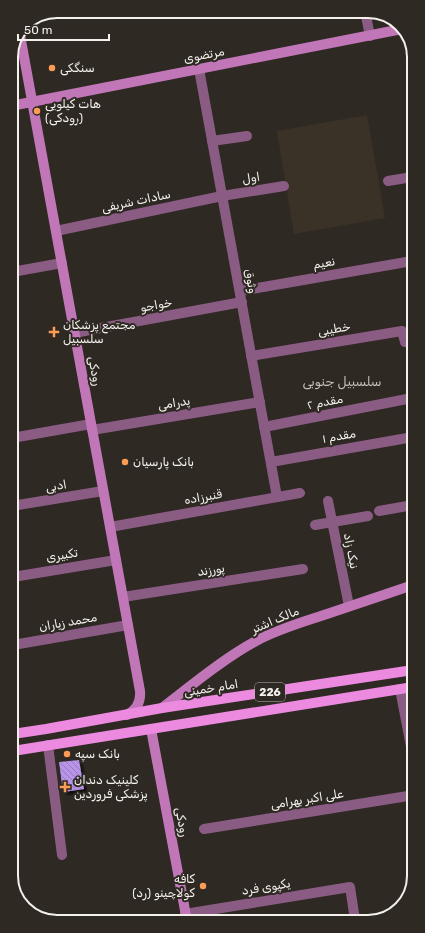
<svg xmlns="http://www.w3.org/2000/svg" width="425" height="933" viewBox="0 0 425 933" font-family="Rubik,Vazirmatn,sans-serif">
<defs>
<pattern id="building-back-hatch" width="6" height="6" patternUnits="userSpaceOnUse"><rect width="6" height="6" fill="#b994e9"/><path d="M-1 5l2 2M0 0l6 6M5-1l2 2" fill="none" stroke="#977db8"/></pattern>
<filter id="shadow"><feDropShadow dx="3.5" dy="3.5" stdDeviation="1" flood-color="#0009"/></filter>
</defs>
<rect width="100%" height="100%" fill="#2e2923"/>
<!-- built -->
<polygon fill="#3b3227" points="367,115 385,218 294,234 277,131"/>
<!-- building -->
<polygon fill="url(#building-back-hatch)" filter="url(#shadow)" points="79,760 84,789 63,792 59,762"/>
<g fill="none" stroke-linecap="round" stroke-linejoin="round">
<!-- street -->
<g stroke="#8a5c84" stroke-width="10">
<polyline points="365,11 370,36"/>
<polyline points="13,50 22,48"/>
<polyline points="199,69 277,497"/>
<polyline points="212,141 247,136"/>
<polyline points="388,181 412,177"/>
<polyline points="56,231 222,196 284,186"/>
<polyline points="12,272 62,263"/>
<polyline points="240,291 412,261"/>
<polyline points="74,333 242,302"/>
<polyline points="251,356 402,331 405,342 412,341"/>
<polyline points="264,427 412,398 413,401"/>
<polyline points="92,430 260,402"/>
<polyline points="12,438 91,424"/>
<polyline points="271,462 413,437"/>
<polyline points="328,501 349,606"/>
<polyline points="12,506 103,491"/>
<polyline points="379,511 413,505"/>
<polyline points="315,525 368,516"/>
<polyline points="110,527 300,493"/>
<polyline points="13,577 116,560"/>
<polyline points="123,597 303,569"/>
<polyline points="13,645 128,625"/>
<polyline points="400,689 414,762"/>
<polyline points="48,745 62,855"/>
<polyline points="204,829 414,795"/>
<polyline points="185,914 350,887 355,920"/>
</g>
<!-- secondary -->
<g stroke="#c176b8" stroke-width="10">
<path d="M 20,35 L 140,691 C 141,702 136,710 127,715"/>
<polyline points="11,106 402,29"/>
<path d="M 162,708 C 192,685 223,659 256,641 C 278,629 303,622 327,614 C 356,604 384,595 413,585"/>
<polyline points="151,729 187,921"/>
</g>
<!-- primary -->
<g stroke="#eb8adf" stroke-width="10">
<polyline points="13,734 46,729 162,708 413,670"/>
<polyline points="13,751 413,687"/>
</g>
</g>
<!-- markers -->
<g fill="#fd9c55" stroke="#2e2923" stroke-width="1.5">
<circle cx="52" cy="68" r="4"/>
<circle cx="37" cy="111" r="4"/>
<path d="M52 326h4v4h4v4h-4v4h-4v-4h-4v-4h4z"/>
<circle cx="125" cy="462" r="4"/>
<circle cx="67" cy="754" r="4"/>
<path d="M63 781h4v4h4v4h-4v4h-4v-4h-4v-4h4z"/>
<circle cx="203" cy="886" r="4"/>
</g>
<g text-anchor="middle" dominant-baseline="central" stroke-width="4" stroke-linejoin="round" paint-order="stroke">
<!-- shield labels -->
<rect fill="#2e2923" stroke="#b9b5b0" stroke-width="1" x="255" y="683" width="30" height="18" rx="3"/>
<g font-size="11" font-weight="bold" fill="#f4f1ed">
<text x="270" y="692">226</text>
</g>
<!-- street labels -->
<g font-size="12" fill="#f4f1ed" stroke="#2e2923">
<text transform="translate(204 55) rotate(-11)">مرتضوی</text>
<text transform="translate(251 178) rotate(-9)">اول</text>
<text transform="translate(136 201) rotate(-12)">سادات شریفی</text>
<text transform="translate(324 263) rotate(-10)">نعیم</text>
<text transform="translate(251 281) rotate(80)">وثوق</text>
<text transform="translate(156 305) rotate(-11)">خواجو</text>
<text transform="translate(334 329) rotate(-10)">خطیبی</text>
<text transform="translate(95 371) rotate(80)">رودکی</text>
<text transform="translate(325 402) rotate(-11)">مقدم ۲</text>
<text transform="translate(174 403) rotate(-9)">پدرامی</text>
<text transform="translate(339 436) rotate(-10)">مقدم ۱</text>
<text transform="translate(56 486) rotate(-10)">ادبی</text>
<text transform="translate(203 497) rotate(-10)">قنبرزاده</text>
<text transform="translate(351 551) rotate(79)">نیک زاد</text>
<text transform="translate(62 555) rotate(-9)">تکبیری</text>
<text transform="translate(211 570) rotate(-9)">پورزند</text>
<text transform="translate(275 620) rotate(-23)">مالک اشتر</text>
<text transform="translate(68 622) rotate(-10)">محمد زیاران</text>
<text transform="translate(211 688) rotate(-9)">امام خمینی</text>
<text transform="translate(307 799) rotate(-9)">علی اکبر بهرامی</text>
<text transform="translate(182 822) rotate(80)">رودکی</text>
<text transform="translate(266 887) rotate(-9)">یکپوی فرد</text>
</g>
<!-- poi labels -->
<g font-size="12" fill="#f4f1ed" stroke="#2e2923" text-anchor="start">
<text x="60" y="68">سنگکی</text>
<text x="45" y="104">هات کیلویی<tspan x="45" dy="14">(رودکی)</tspan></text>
<text x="63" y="325">مجتمع پزشکان<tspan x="63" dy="14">سلسبیل</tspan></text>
<text x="133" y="462">بانک پارسیان</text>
<text x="75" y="754">بانک سپه</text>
<text x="74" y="780">کلینیک دندان<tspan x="74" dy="14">پزشکی فروردین</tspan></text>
<text x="195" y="879" text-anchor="end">کافه<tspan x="195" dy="14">کولاچینو (رد)</tspan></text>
</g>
<!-- neighbourhood labels -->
<g font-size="13" fill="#c6bfb7" stroke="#2e2923">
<text x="342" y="381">سلسبیل جنوبی</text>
</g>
</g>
<!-- crop -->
<path d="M0 0H425V933H0ZM57 18H368A39 39 0 0 1 407 57V876A39 39 0 0 1 368 915H57A39 39 0 0 1 18 876V57A39 39 0 0 1 57 18Z" fill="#2e2923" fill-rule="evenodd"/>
<path fill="none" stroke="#f4f1ed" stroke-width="2" d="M57 18H368A39 39 0 0 1 407 57V876A39 39 0 0 1 368 915H57A39 39 0 0 1 18 876V57A39 39 0 0 1 57 18Z"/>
<!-- scale -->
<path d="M18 34v6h91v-6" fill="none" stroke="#f4f1ed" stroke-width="2"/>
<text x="24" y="34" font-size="12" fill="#f4f1ed" stroke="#2e2923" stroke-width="3" paint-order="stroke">50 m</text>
</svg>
